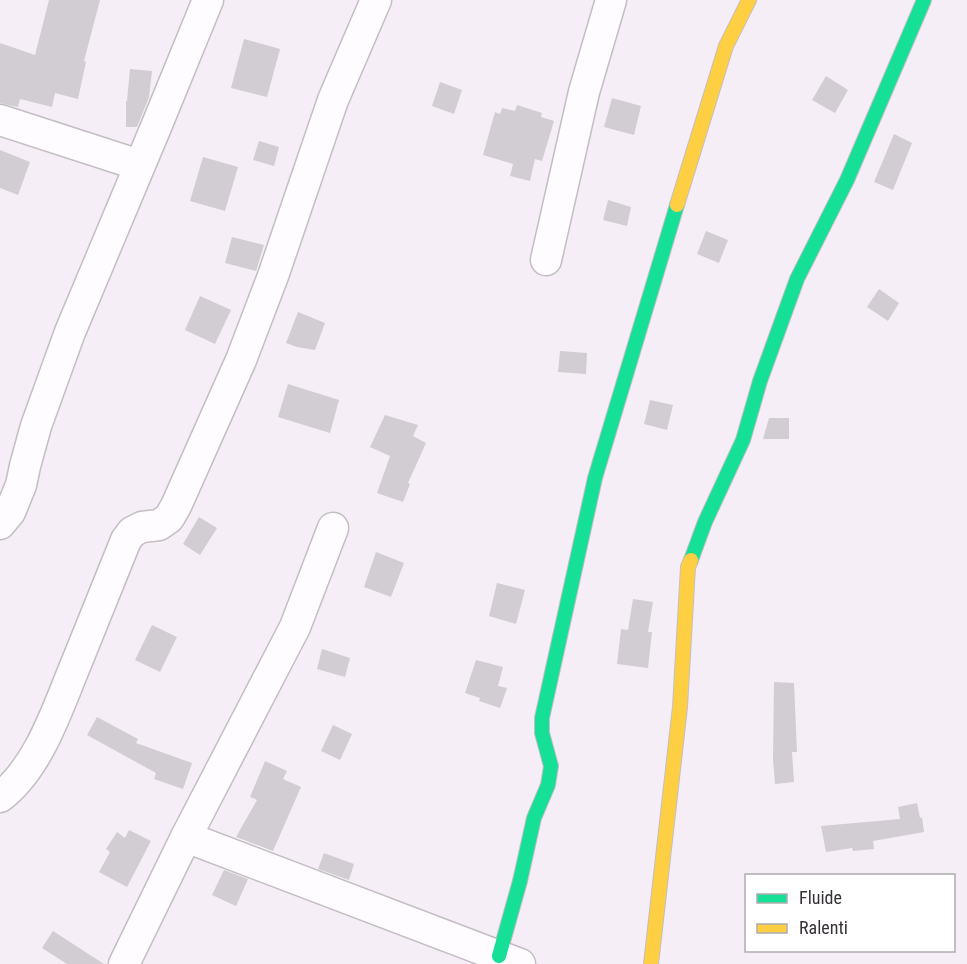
<svg xmlns="http://www.w3.org/2000/svg" width="967" height="964" viewBox="0 0 967 964" font-family="'Roboto Condensed',sans-serif">
<rect width="100%" height="100%" fill="#f5eef6"/>
<!-- building -->
<g fill="#d2ccd3">
<polygon points="49,0 100,0 84,61 86,62 78,99 55,93 52,107 20,99 18,107 0,103 0,43 35,55"/>
<polygon points="244,39 280,49 267,97 231,88"/>
<polygon points="130,69 152,71 149,97 137,127 126,127 126,101 127,101"/>
<polygon points="826,76 848,90 835,113 812,100"/>
<polygon points="440,82 462,90 454,114 432,106"/>
<polygon points="612,98 641,106 634,135 604,127"/>
<polygon points="517,105 542,113 541,117 554,121 542,161 535,159 530,181 510,176 513,164 483,155 495,112 500,114 502,108 515,111"/>
<polygon points="894,134 912,143 893,190 874,182"/>
<polygon points="259,141 279,147 274,166 253,160"/>
<polygon points="0,150 30,162 18,195 0,188"/>
<polygon points="203,157 238,167 225,211 190,201"/>
<polygon points="608,200 631,207 627,226 603,220"/>
<polygon points="706,231 728,240 719,263 697,254"/>
<polygon points="232,237 264,245 256,271 225,263"/>
<polygon points="879,289 899,303 888,321 867,307"/>
<polygon points="200,296 231,310 215,344 185,330"/>
<polygon points="298,312 325,323 315,350 297,347 286,343"/>
<polygon points="560,351 587,353 586,374 558,372"/>
<polygon points="288,384 339,400 330,433 278,417"/>
<polygon points="650,400 673,405 667,430 644,424"/>
<polygon points="385,415 418,425 413,436 426,443 408,483 410,484 403,502 377,493 390,456 370,447"/>
<polygon points="769,418 789,418 789,439 763,439"/>
<polygon points="199,517 217,528 200,555 183,544"/>
<polygon points="376,552 404,563 391,597 364,587"/>
<polygon points="497,583 525,590 516,624 489,616"/>
<polygon points="633,599 653,602 648,632 652,632 648,668 617,664 621,629 628,630"/>
<polygon points="152,625 177,637 160,672 135,660"/>
<polygon points="322,649 350,658 345,677 317,669"/>
<polygon points="476,660 503,667 498,686 507,688 500,708 479,701 480,698 465,693"/>
<polygon points="774,682 794,683 797,752 792,752 794,782 775,784 773,759"/>
<polygon points="97,717 138,739 136,743 192,763 183,789 154,779 156,773 87,735"/>
<polygon points="333,725 352,734 340,760 321,751"/>
<polygon points="265,761 287,771 283,779 301,787 273,851 236,837 257,800 250,797"/>
<polygon points="917,803 920,818 922,817 924,832 873,841 874,849 853,851 852,848 826,852 821,826 900,819 898,807"/>
<polygon points="129,830 151,841 127,887 99,872 110,852 106,849 117,832 125,838"/>
<polygon points="324,853 354,864 349,880 318,869"/>
<polygon points="224,870 248,879 236,906 212,895"/>
<polygon points="53,931 104,964 67,964 42,948"/>
</g>
<g fill="none" stroke-linecap="round" stroke-linejoin="round">
<defs>
<g id="street">
<polyline points="0,120 139,165"/>
<polyline points="546,260 584,92 611,0"/>
<polyline points="0,524 10,512 21,485 25,466 36,426 70,332 156,127 208,0"/>
<path d="M 0,797 C 40,767 59,704 78,659 C 94,619 110,579 126,540 L 132,532 L 142,527 L 159,525 L 169,518 L 176,506 L 241,360 L 273,276 L 333,100 L 376,0"/>
<polyline points="186,837 520,964"/>
<polyline points="124,964 186,837 295,627 333,528"/>
</g>
<g id="fast">
<polyline points="691,560 705,522 743,440 760,381 797,279 847,180 924,0"/>
<polyline points="499,956 520,881 534,818 548,785 551,766 542,733 542,718 595,478 677,205"/>
</g>
<g id="slow">
<polyline points="677,205 726,46 749,0"/>
<polyline points="651,964 680,707 688,567 691,560"/>
</g>
</defs>
<!-- street casing -->
<use href="#street" stroke="#c3bec3" stroke-width="33"/>
<!-- fast casing -->
<use href="#fast" stroke="#c3bec3" stroke-width="16"/>
<!-- slow casing -->
<use href="#slow" stroke="#c3bec3" stroke-width="16"/>
<!-- street -->
<use href="#street" stroke="#fefcfe" stroke-width="30"/>
<!-- fast -->
<use href="#fast" stroke="#16e098" stroke-width="14"/>
<!-- slow -->
<use href="#slow" stroke="#ffcf43" stroke-width="14"/>
</g>
<!-- legend -->
<rect x="745" y="874" width="210" height="78" fill="#ffffff" stroke="#afadaf" stroke-width="1.5"/>
<rect x="757" y="894" width="30" height="9" fill="#16e098" stroke="#afadaf" stroke-width="1.5"/>
<text x="799" y="904" font-size="18" fill="#363136">Fluide</text>
<rect x="757" y="924" width="30" height="9" fill="#ffcf43" stroke="#afadaf" stroke-width="1.5"/>
<text x="799" y="934" font-size="18" fill="#363136">Ralenti</text>
</svg>
